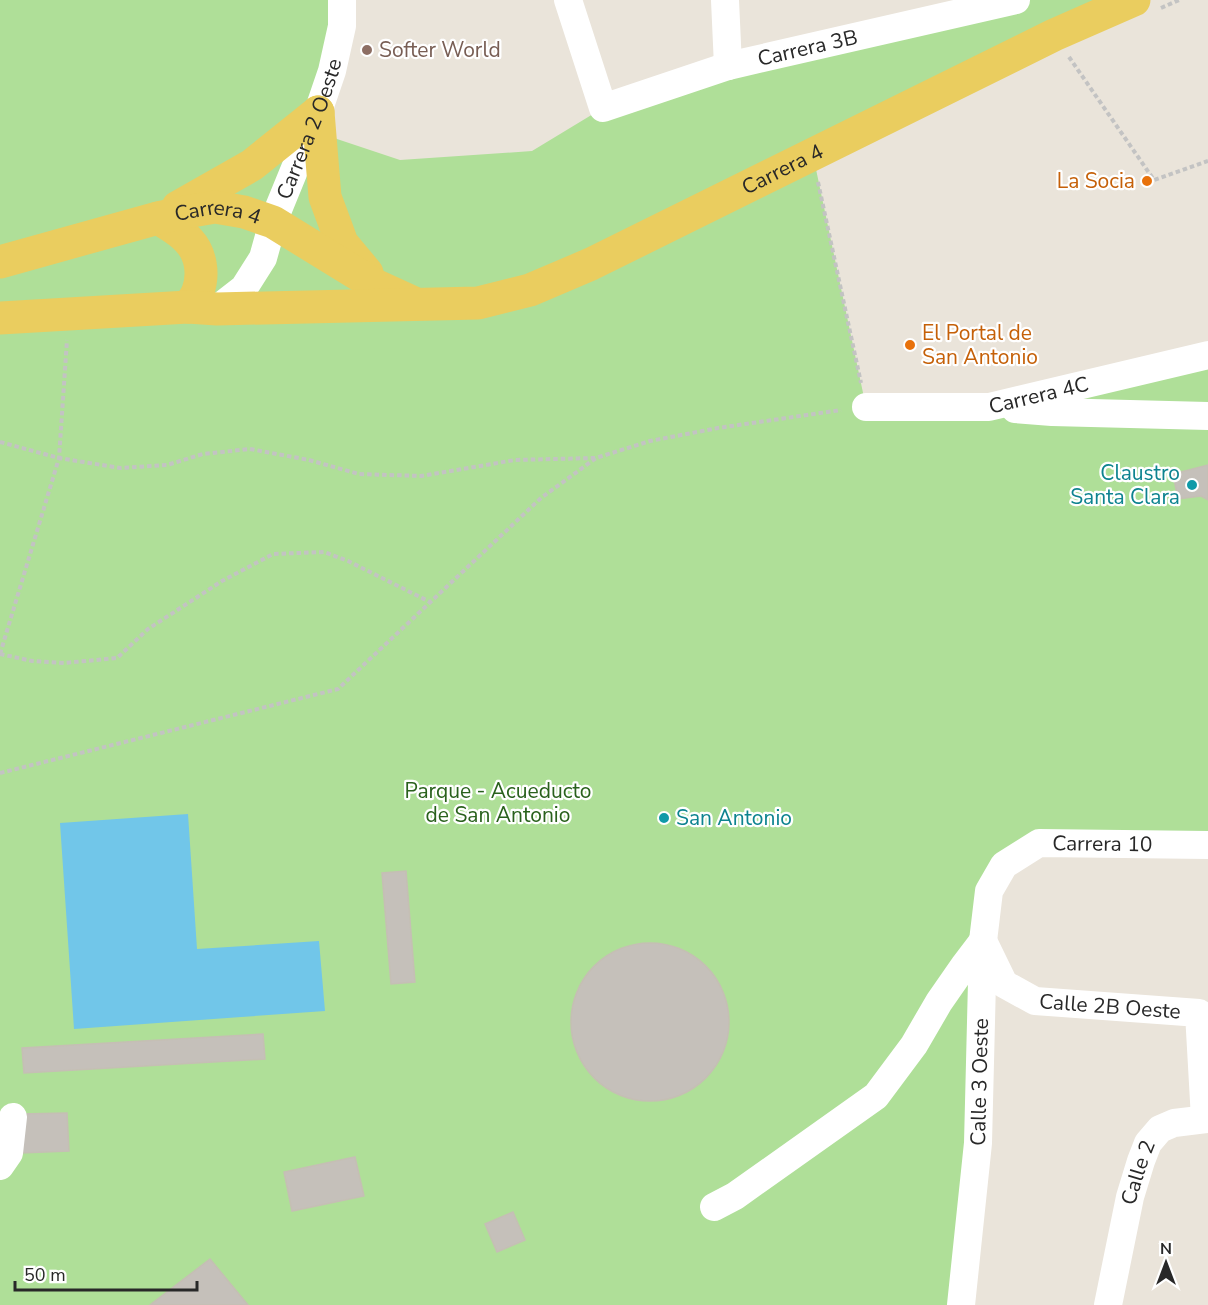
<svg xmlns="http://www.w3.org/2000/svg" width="1208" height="1305" viewBox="0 0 1208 1305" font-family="'Nunito Sans',sans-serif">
<rect width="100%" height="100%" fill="#eae4da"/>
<!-- green -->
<polygon fill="#afdf98" points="0,0 342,0 332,71 334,138 400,160 532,151 603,108 1016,0 1134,0 813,155 866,407 989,407 1208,355 1208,845 1039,843 1004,865 961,1305 0,1305"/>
<!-- water -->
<polygon fill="#71c6e9" points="188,814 197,949 319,941 325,1011 74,1029 60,823"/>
<!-- building -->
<g fill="#c5c0ba" stroke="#c5bfb4" stroke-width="1.5">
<polygon points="1208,465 1208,500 1201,496 1178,499 1173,474"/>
<polygon points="406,871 415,982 391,984 382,873"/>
<circle cx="650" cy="1022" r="79"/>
<polygon points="263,1034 265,1059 24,1073 22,1048"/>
<polygon points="67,1113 69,1151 21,1153 20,1114"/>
<polygon points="355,1157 364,1196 292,1211 284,1172"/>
<polygon points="513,1212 525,1240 497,1252 485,1224"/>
<polygon points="210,1259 248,1305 150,1305"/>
</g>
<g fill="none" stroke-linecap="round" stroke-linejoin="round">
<!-- path -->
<g stroke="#c3c3c3" stroke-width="4" stroke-dasharray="4.5 3" stroke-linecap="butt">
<polyline points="1161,8 1179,0"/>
<polyline points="1069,57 1154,180 1208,161"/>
<polyline points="818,182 861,383"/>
<polyline points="0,442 59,458 120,468 167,465 203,454 250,449 309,460 359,474 421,476 515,460 595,458"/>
<polyline points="0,654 32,661 64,663 117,658 148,629 222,581 273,554 324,552 348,561 430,602"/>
<polyline points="0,654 59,458 67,340"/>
<polyline points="0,773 338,689 541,498 596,458 650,441 718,428 841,410"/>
</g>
<!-- minor -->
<g stroke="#fff" stroke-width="28">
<path id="s1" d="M 568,0 L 603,108 L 728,66 L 1016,0"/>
<polyline points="725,0 728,66"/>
<path id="s2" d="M 217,309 L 244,288 L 263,258 L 273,222 L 318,112 L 332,71 L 342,26 L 342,0"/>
<path id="s3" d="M 866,407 L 989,407 L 1208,355"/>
<polyline points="1015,409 1052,412 1208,416"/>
<path id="s4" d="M 985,945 L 1004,984 L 1035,1001 L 1199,1013 L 1205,1119"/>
<polyline points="0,1166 9,1153 13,1117"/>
<polyline points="714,1207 735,1196 876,1096 914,1045 939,1002 964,966 983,941"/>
<path id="s5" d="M 961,1305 L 978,1143 L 983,941 L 989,891 L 1004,865 L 1039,843 L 1208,845"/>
<path id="s6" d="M 1108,1305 L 1130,1197 L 1141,1161 L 1148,1143 L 1160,1129 L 1174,1123 L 1208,1119"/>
</g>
<!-- major -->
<g stroke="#eacd5f" stroke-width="33">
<polyline points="318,112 325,197 342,243 367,273"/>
<polyline points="178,207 252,165 318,112"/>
<path d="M 158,218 C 169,225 181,231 189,241 C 201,254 204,274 198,291 C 196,297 192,302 188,307"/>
<path id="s7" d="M 0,262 L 158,218 L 186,212 L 215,207 L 244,212 L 273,222 L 377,286 L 412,302"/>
<path id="s8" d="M 0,318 L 188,307 L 217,309 L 478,303 L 530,290 L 591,264 L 1054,35 L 1134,0"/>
</g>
</g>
<!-- markers -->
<circle fill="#8d6e63" stroke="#fff" stroke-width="2" cx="367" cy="50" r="6"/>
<g fill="#e8710a" stroke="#fff" stroke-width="2">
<circle cx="1147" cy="181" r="6"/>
<circle cx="910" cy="345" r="6"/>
</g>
<g fill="#0f9aa8" stroke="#fff" stroke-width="2">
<circle cx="1192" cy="485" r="6"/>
<circle cx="664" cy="818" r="6"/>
</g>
<g text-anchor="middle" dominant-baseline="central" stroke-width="4.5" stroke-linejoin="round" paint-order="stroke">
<!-- street labels -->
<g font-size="21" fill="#282828" stroke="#fff">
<text stroke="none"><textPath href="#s1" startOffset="327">Carrera 3B</textPath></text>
<text stroke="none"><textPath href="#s2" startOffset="207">Carrera 2 Oeste</textPath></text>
<text stroke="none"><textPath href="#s8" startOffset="812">Carrera 4</textPath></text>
<text stroke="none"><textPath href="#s7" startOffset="225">Carrera 4</textPath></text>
<text stroke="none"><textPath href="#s3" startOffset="174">Carrera 4C</textPath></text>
<text stroke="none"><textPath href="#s5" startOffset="550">Carrera 10</textPath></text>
<text stroke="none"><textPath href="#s4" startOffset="154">Calle 2B Oeste</textPath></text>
<text stroke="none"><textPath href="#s5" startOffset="224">Calle 3 Oeste</textPath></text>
<text stroke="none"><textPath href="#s6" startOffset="136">Calle 2</textPath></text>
</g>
<!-- education labels -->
<g font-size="21" fill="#785e54" stroke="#fff" text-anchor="start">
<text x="379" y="50">Softer World</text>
</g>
<!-- food labels -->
<g font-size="21" fill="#c56008" stroke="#fff" text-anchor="end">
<text x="1135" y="181">La Socia</text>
<text x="922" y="333" text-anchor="start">El Portal de<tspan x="922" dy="24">San Antonio</tspan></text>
</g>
<!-- culture labels -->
<g font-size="21" fill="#0d838f" stroke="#fff" text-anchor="end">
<text x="1180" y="473">Claustro<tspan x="1180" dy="24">Santa Clara</tspan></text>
<text x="676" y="818" text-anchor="start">San Antonio</text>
</g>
<!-- park labels -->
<g font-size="21" fill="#29611c" stroke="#fff">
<text x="498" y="791">Parque - Acueducto<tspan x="498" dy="24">de San Antonio</tspan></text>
</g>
</g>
<!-- north arrow -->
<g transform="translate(1166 1263)" stroke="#ffffff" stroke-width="4.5" paint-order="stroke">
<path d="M0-4.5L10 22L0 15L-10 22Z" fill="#282828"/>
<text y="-9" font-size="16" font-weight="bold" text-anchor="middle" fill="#282828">N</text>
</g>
<!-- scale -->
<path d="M15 1281v9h182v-9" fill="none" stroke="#282828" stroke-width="3"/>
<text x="24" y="1281" font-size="18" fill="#282828" stroke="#ffffff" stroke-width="4.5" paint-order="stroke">50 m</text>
</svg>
